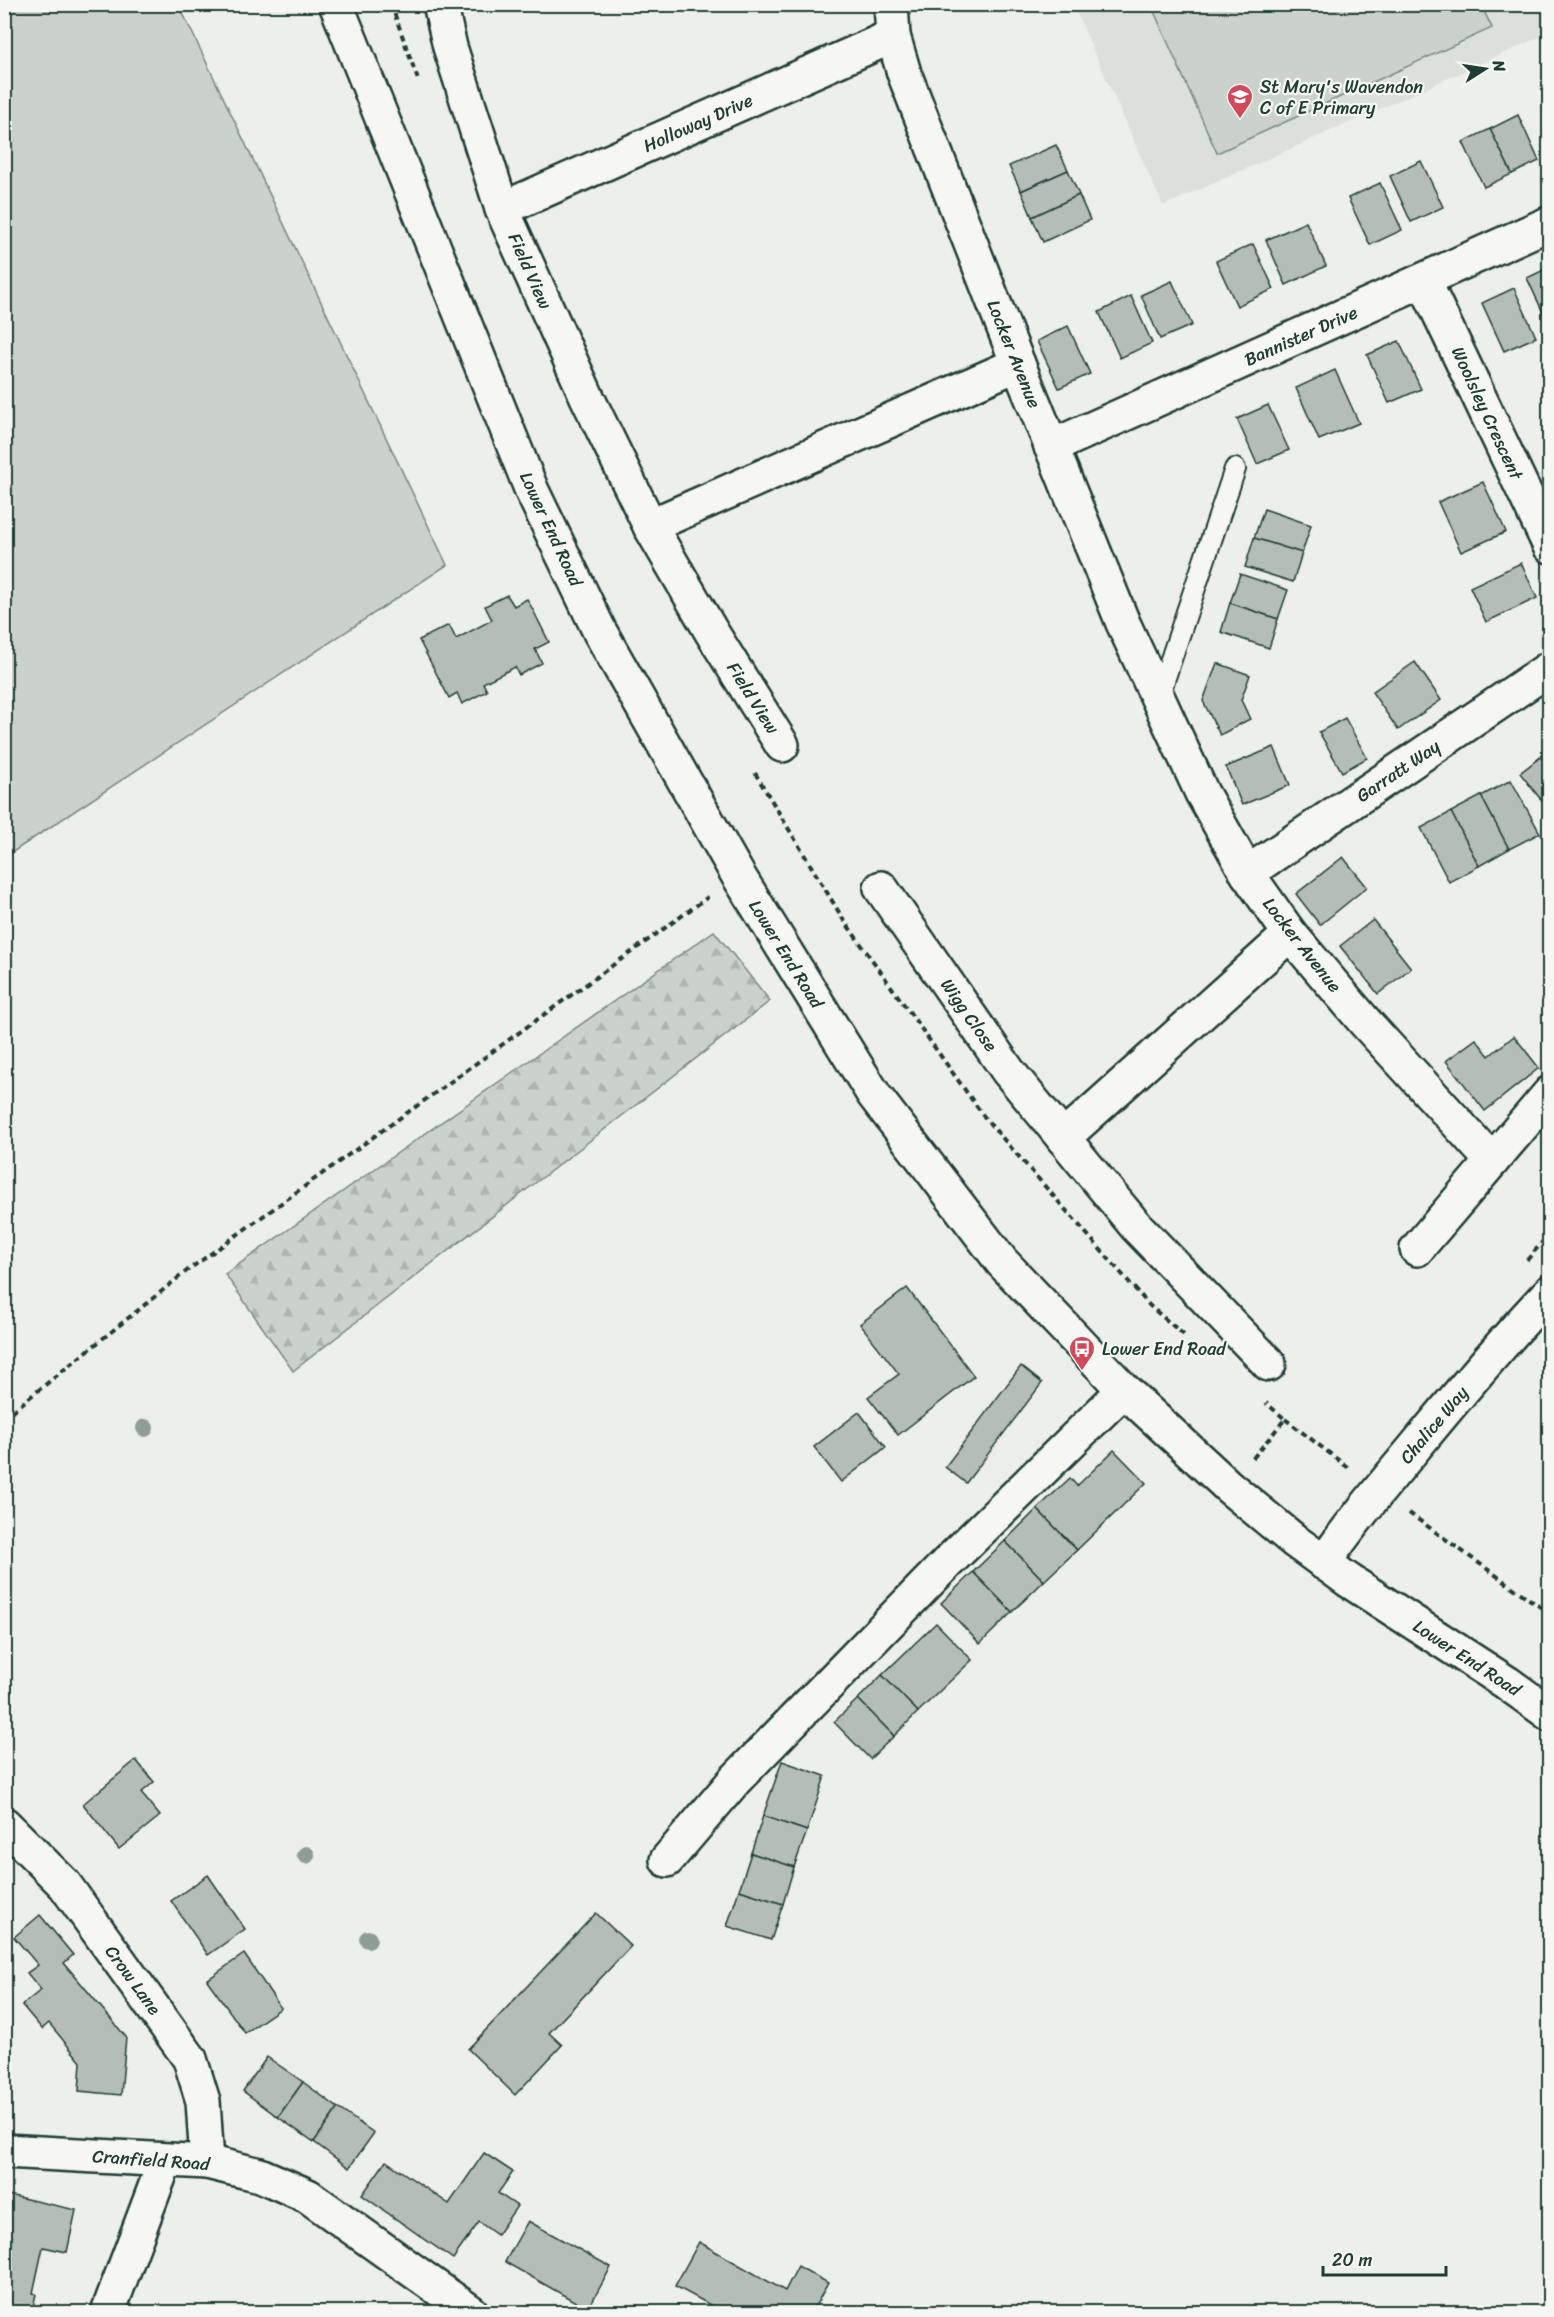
<svg xmlns="http://www.w3.org/2000/svg" width="1554" height="2317" viewBox="0 0 1554 2317" font-family="Sriracha,sans-serif">
<defs>
<pattern id="forest-firs" width="22" height="20" patternUnits="userSpaceOnUse" patternTransform="scale(1.5)"><rect width="22" height="20" fill="#cbd2cc"/><path d="M5 1l3.5 6h-7zM16 11l3.5 6h-7z" fill="#aeb5b0"/></pattern>
</defs>
<rect width="100%" height="100%" fill="#edefea"/>
<filter id="ink" filterUnits="userSpaceOnUse"><feTurbulence type="fractalNoise" baseFrequency=".0167" numOctaves="2"/><feDisplacementMap in="SourceGraphic" scale="12" xChannelSelector="R" yChannelSelector="G"/><feConvolveMatrix kernelMatrix="1 2 1 2 8 2 1 2 1" color-interpolation-filters="sRGB"/></filter>
<g filter="url(#ink)">
<!-- built -->
<polygon fill="#dce0db" points="1073,5 1549,5 1549,33 1163,206"/>
<!-- green -->
<g fill="#cbd2cc" stroke="#758880" stroke-width="1.5">
<polygon points="5,4 179,5 447,565 5,857"/>
<polygon points="1158,5 1481,5 1492,28 1217,153 1152,7"/>
</g>
<!-- forest -->
<polygon fill="url(#forest-firs)" stroke="#758880" stroke-width="1.5" points="714,931 770,1001 293,1371 225,1274"/>
<!-- building -->
<g fill="#b4bdb8" stroke="#1f3d34" stroke-width="1.5">
<polygon points="1518,115 1539,161 1512,174 1490,129"/>
<polygon points="1490,129 1512,174 1484,187 1463,142"/>
<polygon points="1056,145 1068,170 1021,191 1009,166"/>
<polygon points="1421,161 1443,207 1411,222 1390,176"/>
<polygon points="1068,170 1079,195 1032,217 1021,191"/>
<polygon points="1380,183 1402,230 1370,245 1348,198"/>
<polygon points="1079,195 1090,220 1043,242 1032,217"/>
<polygon points="1306,222 1326,266 1286,285 1266,240"/>
<polygon points="1253,244 1274,289 1237,306 1216,261"/>
<polygon points="1550,267 1550,320 1547,321 1527,278"/>
<polygon points="1172,281 1192,325 1160,339 1141,295"/>
<polygon points="1514,288 1536,337 1504,351 1482,303"/>
<polygon points="1131,296 1152,343 1120,358 1099,312"/>
<polygon points="1068,326 1090,374 1059,388 1037,341"/>
<polygon points="1399,341 1421,389 1389,403 1367,355"/>
<polygon points="1335,370 1359,423 1319,440 1296,388"/>
<polygon points="1268,405 1289,450 1257,464 1237,419"/>
<polygon points="1483,482 1506,532 1461,552 1438,502"/>
<polygon points="1264,509 1311,525 1302,553 1254,538"/>
<polygon points="1254,538 1302,553 1293,582 1245,567"/>
<polygon points="1521,563 1537,598 1486,622 1470,587"/>
<polygon points="1240,574 1288,590 1278,619 1230,603"/>
<polygon points="507,595 514,606 527,599 533,610 549,642 535,649 542,663 519,675 515,667 483,683 487,691 462,704 457,693 449,698 419,640 449,625 456,639 492,620 485,606"/>
<polygon points="1230,603 1278,619 1269,648 1221,632"/>
<polygon points="1415,662 1441,700 1398,730 1372,692"/>
<polygon points="1217,663 1250,675 1241,700 1250,719 1220,735 1203,701"/>
<polygon points="1345,718 1367,758 1342,772 1319,732"/>
<polygon points="1274,747 1290,785 1242,805 1226,767"/>
<polygon points="1543,755 1550,764 1550,811 1520,773"/>
<polygon points="1511,780 1540,833 1509,849 1481,796"/>
<polygon points="1481,796 1509,849 1479,866 1451,812"/>
<polygon points="1451,812 1479,866 1449,882 1421,828"/>
<polygon points="1343,857 1367,887 1320,925 1296,894"/>
<polygon points="1373,920 1411,968 1378,994 1340,946"/>
<polygon points="1514,1036 1539,1068 1485,1111 1446,1061 1476,1039 1489,1056"/>
<polygon points="907,1288 974,1376 898,1435 868,1397 899,1374 860,1324"/>
<polygon points="1021,1366 1042,1383 966,1483 945,1467"/>
<polygon points="859,1412 886,1447 841,1482 814,1447"/>
<polygon points="1114,1450 1146,1483 1077,1550 1037,1509 1070,1478 1077,1486"/>
<polygon points="1037,1509 1077,1550 1044,1581 1005,1541"/>
<polygon points="1005,1541 1044,1581 1012,1612 973,1572"/>
<polygon points="973,1572 1012,1612 980,1644 941,1603"/>
<polygon points="936,1623 972,1660 918,1712 882,1675"/>
<polygon points="882,1675 918,1712 894,1736 858,1699"/>
<polygon points="858,1699 894,1736 870,1759 834,1722"/>
<polygon points="136,1760 154,1782 141,1793 160,1816 119,1849 83,1804"/>
<polygon points="782,1761 825,1776 807,1831 763,1816"/>
<polygon points="763,1816 807,1831 794,1867 751,1853"/>
<polygon points="751,1853 794,1867 783,1904 739,1890"/>
<polygon points="208,1875 245,1929 208,1955 171,1901"/>
<polygon points="739,1890 783,1904 771,1940 727,1926"/>
<polygon points="596,1913 631,1946 549,2033 562,2045 515,2095 468,2049"/>
<polygon points="40,1915 73,1955 64,1963 126,2037 121,2095 79,2091 81,2062 49,2023 42,2029 22,2005 41,1990 27,1973 38,1965 14,1937"/>
<polygon points="244,1954 281,2008 245,2033 207,1980"/>
<polygon points="4,1962 9,1962 8,2003 4,2003"/>
<polygon points="267,2057 303,2082 278,2117 243,2091"/>
<polygon points="303,2082 338,2108 314,2142 278,2117"/>
<polygon points="338,2108 374,2133 349,2168 314,2142"/>
<polygon points="484,2153 513,2172 498,2193 517,2206 497,2235 479,2222 453,2259 362,2195 386,2161 449,2204"/>
<polygon points="4,2194 76,2210 67,2252 43,2247 33,2293 36,2294 32,2312 4,2312"/>
<polygon points="528,2221 611,2267 588,2309 505,2262"/>
<polygon points="699,2242 785,2291 798,2266 828,2283 812,2312 723,2312 675,2286"/>
</g>
<g fill="none" stroke-linecap="round" stroke-linejoin="round">
<defs>
<polyline id="lane" points="1158,698 1235,469"/>
<g id="street">
<polyline points="440,4 450,47 502,209 587,397 650,526 711,631 782,745"/>
<polyline points="891,4 893,36 904,73 1018,364 1123,623 1202,793 1247,873 1290,934 1365,1022 1492,1161"/>
<polyline points="502,209 893,36"/>
<polyline points="1424,281 1550,546"/>
<polyline points="1051,447 1550,223"/>
<polyline points="650,526 1018,364"/>
<polyline points="1247,873 1550,668"/>
<polyline points="881,888 1008,1071 1135,1225 1269,1364"/>
<polyline points="1063,1138 1290,934"/>
<polyline points="1417,1249 1550,1093"/>
<path d="M 1324,1563 C 1353,1520 1387,1481 1420,1441 C 1462,1390 1504,1340 1550,1292"/>
<polyline points="4,1824 65,1885 190,2059 203,2101 207,2162"/>
<polyline points="667,1860 735,1780 947,1563 1124,1390"/>
</g>
<g id="secondary">
<polyline points="336,4 532,491 600,632 738,875 874,1095 1002,1262 1124,1390 1229,1487 1296,1542 1348,1580 1507,1683 1550,1714"/>
<polyline points="4,2151 207,2162 260,2175 308,2196 471,2312"/>
<polyline points="108,2312 165,2161"/>
</g>
</defs>
<!-- lane casing -->
<use href="#lane" stroke="#1f3d34" stroke-width="24"/>
<!-- street casing -->
<use href="#street" stroke="#1f3d34" stroke-width="38"/>
<!-- secondary casing -->
<use href="#secondary" stroke="#1f3d34" stroke-width="38"/>
<!-- path -->
<g stroke="#1f3d34" stroke-width="4" stroke-dasharray="6 4.5" stroke-linecap="butt">
<polyline points="391,4 418,80"/>
<polyline points="755,773 843,919 985,1118 1150,1306 1184,1335"/>
<polyline points="1527,1260 1550,1233"/>
<polyline points="4,1418 188,1270 708,897"/>
<polyline points="1285,1419 1350,1469"/>
<polyline points="1253,1458 1285,1419 1266,1403"/>
<polyline points="1409,1513 1550,1614"/>
</g>
<!-- lane -->
<use href="#lane" stroke="#f6f6f2" stroke-width="20"/>
<!-- street -->
<use href="#street" stroke="#f6f6f2" stroke-width="33"/>
<!-- secondary -->
<use href="#secondary" stroke="#f6f6f2" stroke-width="33"/>
</g>
<!-- trees -->
<g fill="#8e9e96">
<circle cx="145" cy="1428" r="9"/>
<circle cx="306" cy="1855" r="9"/>
<circle cx="368" cy="1939" r="9"/>
</g>
</g>
<!-- icons -->
<defs>
<symbol id="school-pin" viewBox="-11 -11 22 30"><path d="M0 17L-7.5 6A9.5 9.5 0 1 1 7.5 6Z" fill="#d1495b" stroke="#f6f6f2"/><path d="M0-5L7-2L0 1L-7-2ZM-4 1L0 2.5L4 1V4Q0 6-4 4Z" fill="#fff"/></symbol>
<symbol id="bus-pin" viewBox="-11 -11 22 30"><path d="M0 17L-7.5 6A9.5 9.5 0 1 1 7.5 6Z" fill="#d1495b" stroke="#f6f6f2"/><path d="M-5-6H5V4H4V6H2V4H-2V6H-4V4H-5ZM-3.5-4V0h7V-4ZM-3.5 1.2v1.5H-2V1.2ZM2 1.2v1.5H3.5V1.2Z" fill="#fff"/></symbol>
</defs>
<g fill-rule="evenodd">
<use href="#school-pin" x="1225" y="82" width="30" height="40"/>
<use href="#bus-pin" x="1067" y="1334" width="30" height="40"/>
</g>
<g text-anchor="middle" dominant-baseline="central" stroke-width="4.5" stroke-linejoin="round" paint-order="stroke">
<!-- poi labels -->
<g font-size="18" fill="#1f3d34" stroke="#f6f6f2" text-anchor="start">
<text x="1260" y="87">St Mary's Wavendon<tspan x="1260" dy="21">C of E Primary</tspan></text>
<text x="1102" y="1349">Lower End Road</text>
</g>
<!-- street labels -->
<g font-size="18" fill="#1f3d34" stroke="#f6f6f2">
<text transform="translate(698 123) rotate(-24)">Holloway Drive</text>
<text transform="translate(530 271) rotate(66)">Field View</text>
<text transform="translate(1301 336) rotate(-24)">Bannister Drive</text>
<text transform="translate(1014 354) rotate(68)">Locker Avenue</text>
<text transform="translate(1487 413) rotate(65)">Woolsley Crescent</text>
<text transform="translate(551 529) rotate(65)">Lower End Road</text>
<text transform="translate(753 698) rotate(58)">Field View</text>
<text transform="translate(1398 771) rotate(-34)">Garratt Way</text>
<text transform="translate(1302 945) rotate(52)">Locker Avenue</text>
<text transform="translate(786 954) rotate(58)">Lower End Road</text>
<text transform="translate(969 1015) rotate(55)">Wigg Close</text>
<text transform="translate(1434 1425) rotate(-50)">Chalice Way</text>
<text transform="translate(1467 1658) rotate(33)">Lower End Road</text>
<text transform="translate(133 1980) rotate(54)">Crow Lane</text>
<text transform="translate(151 2160) rotate(4)">Cranfield Road</text>
</g>
</g>
<!-- margin -->
<rect width="1554" height="2317" fill="none" stroke="#f6f6f2" stroke-width="24"/>
<rect x="12" y="12" width="1530" height="2293" fill="none" stroke="#1f3d34" stroke-width="2" filter="url(#ink)"/>
<!-- north arrow -->
<g transform="translate(1485 69) rotate(78)" stroke="#f6f6f2" stroke-width="4.5" paint-order="stroke">
<path d="M0-4.5L10 22L0 15L-10 22Z" fill="#1f3d34"/>
<text y="-9" font-size="16" font-weight="bold" text-anchor="middle" fill="#1f3d34">N</text>
</g>
<!-- scale -->
<path d="M1323 2266v9h123v-9" fill="none" stroke="#1f3d34" stroke-width="3"/>
<text x="1332" y="2266" font-size="18" fill="#1f3d34" stroke="#f6f6f2" stroke-width="4.5" paint-order="stroke">20 m</text>
</svg>
